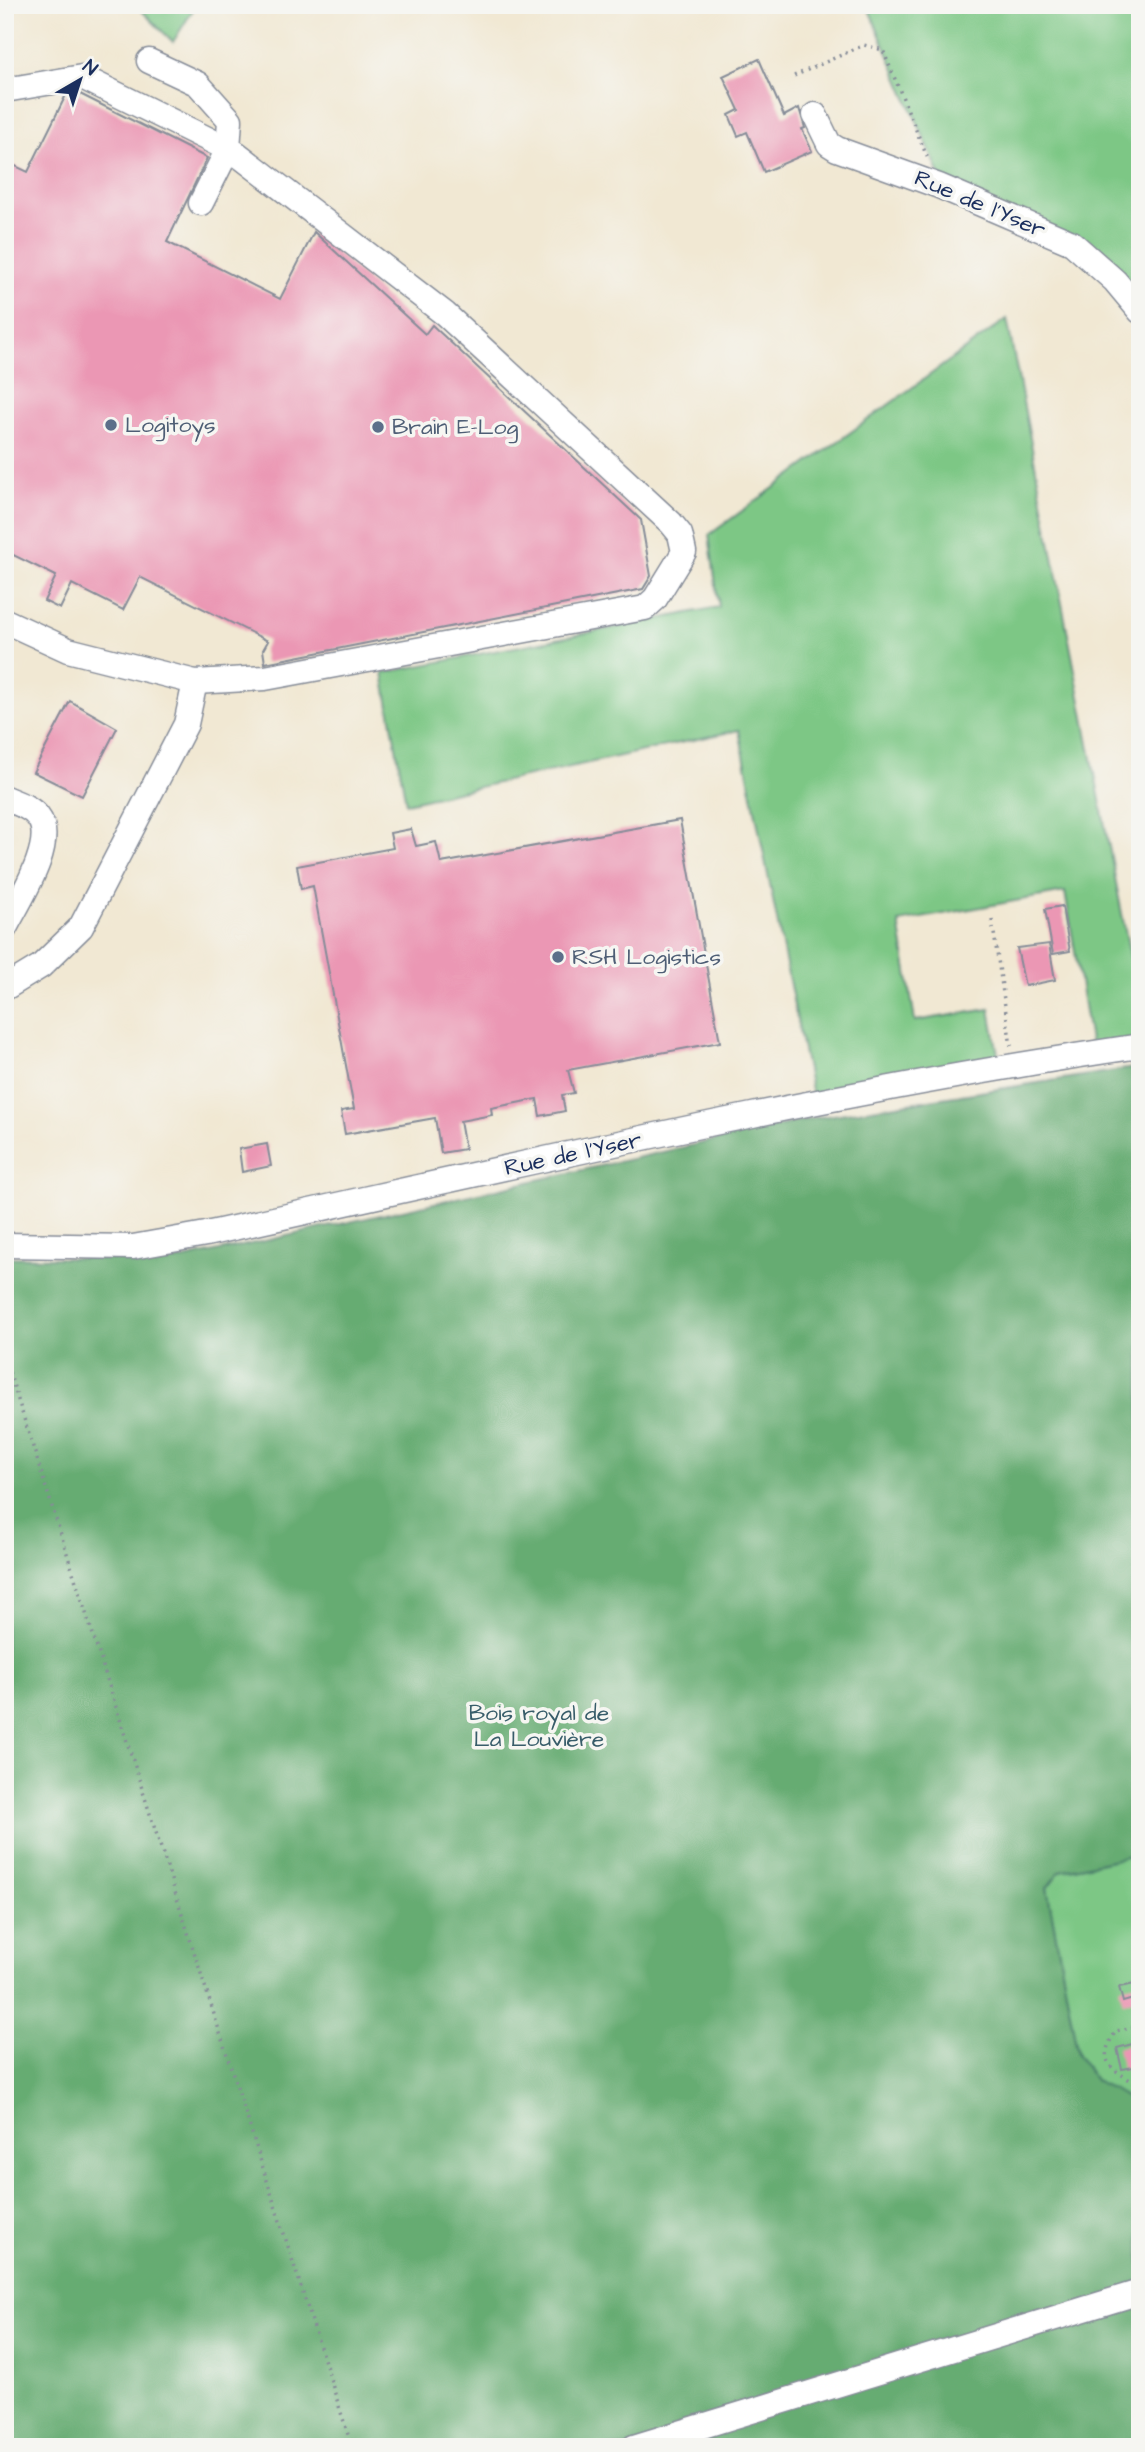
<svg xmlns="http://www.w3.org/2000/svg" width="1145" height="2452" viewBox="0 0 1145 2452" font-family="'Architects Daughter',sans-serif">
<rect width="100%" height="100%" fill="#f6f6f2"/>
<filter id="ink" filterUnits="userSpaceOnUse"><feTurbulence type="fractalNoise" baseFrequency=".0143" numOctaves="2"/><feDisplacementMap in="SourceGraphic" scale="14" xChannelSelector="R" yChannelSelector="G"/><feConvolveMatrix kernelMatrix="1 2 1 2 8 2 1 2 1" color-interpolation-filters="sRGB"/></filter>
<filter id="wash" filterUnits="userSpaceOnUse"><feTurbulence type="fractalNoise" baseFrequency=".00686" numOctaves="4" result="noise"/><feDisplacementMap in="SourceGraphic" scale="28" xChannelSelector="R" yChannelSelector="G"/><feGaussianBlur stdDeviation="1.57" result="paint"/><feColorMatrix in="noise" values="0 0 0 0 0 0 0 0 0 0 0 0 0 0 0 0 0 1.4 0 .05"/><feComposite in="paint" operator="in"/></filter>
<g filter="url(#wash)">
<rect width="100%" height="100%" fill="#f1e8d3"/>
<!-- green -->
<g fill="#7dc785" stroke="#4c7b72" stroke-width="2">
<polygon points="136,5 196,5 173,42"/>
<polygon points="867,5 1140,5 1140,298 1120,274 943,182"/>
<polygon points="1007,319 1140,1007 1140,1046 1092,1053 1065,892 899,922 915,1021 990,1009 1000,1066 812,1095 739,730 406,803 383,673 719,607 709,535"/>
<polygon points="1140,1854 1140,2105 1095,2080 1078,2055 1047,1888 1060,1871"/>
</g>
<!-- forest -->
<polygon fill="#66ac72" stroke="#406e68" stroke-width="2" points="1140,1067 1140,1854 1060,1871 1047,1888 1078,2055 1095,2080 1140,2105 1140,2447 5,2447 5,1257 179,1260 814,1118"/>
<g id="blocks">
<!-- building -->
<g fill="#eb97b4">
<polygon points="759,59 784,116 799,108 805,128 802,129 812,151 764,172 747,132 738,136 729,115 739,110 723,76"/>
<polygon points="78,93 207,158 167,242 280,299 314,232 425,334 432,325 641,520 651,576 643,589 265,663 263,650 268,641 140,577 123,610 72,584 60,609 44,601 56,576 5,551 5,161 28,172 66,95"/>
<polygon points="70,701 117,728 82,796 33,772"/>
<polygon points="680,820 720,1042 568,1070 574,1093 562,1095 565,1111 540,1116 537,1099 491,1108 492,1115 460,1121 465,1149 441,1153 435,1118 345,1134 341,1111 354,1109 313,886 301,889 297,866 393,848 390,833 411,829 416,846 436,842 441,863"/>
<polygon points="1062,906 1070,951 1053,954 1045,909"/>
<polygon points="1049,944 1055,980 1025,986 1017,948"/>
<polygon points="267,1144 271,1166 242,1172 239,1149"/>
<polygon points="1140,1983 1140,1997 1123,2002 1119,1987"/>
<polygon points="1140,2042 1140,2066 1122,2069 1117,2048"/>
</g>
</g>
</g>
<g filter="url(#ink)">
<use href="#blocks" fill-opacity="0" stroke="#868c98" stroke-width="2"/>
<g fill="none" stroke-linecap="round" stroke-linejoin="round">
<defs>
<g id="minor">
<polyline points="149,61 198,84 230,120 228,149 201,203"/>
<polyline points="5,90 82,77 236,153 445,314 671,523 680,534 684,552 655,599 645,608 265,678 195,682 68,650 5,621"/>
<polyline points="815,115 829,144 837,149 939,186 1072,243 1115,281 1140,311"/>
<path d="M 5,798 C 16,803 31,807 38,817 C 58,842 18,902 5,928"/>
<polyline points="5,988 41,966 81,927 186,724 195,682"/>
<path d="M 5,1245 L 133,1247 L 206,1234 C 516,1166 826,1092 1140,1046"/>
<polyline points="634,2447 1140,2292"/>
</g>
</defs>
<!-- minor casing -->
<use href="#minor" stroke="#868c98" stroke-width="27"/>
<!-- path -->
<g stroke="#868c98" stroke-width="3.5" stroke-dasharray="2 5" stroke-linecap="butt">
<polyline points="794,76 864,45 883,50 928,159"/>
<polyline points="992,920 1011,1046"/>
<polyline points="5,1359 352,2447"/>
<path d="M 1140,2025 L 1116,2031 C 1094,2064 1113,2069 1140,2086"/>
</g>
<!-- minor -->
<use href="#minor" stroke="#fff" stroke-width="24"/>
</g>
</g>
<!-- markers -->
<g fill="#5c6f8a" stroke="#f6f6f2" stroke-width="2.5">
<circle cx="111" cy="425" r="7"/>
<circle cx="378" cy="427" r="7"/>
<circle cx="558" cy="957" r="7"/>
</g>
<g text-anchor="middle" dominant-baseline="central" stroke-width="7" stroke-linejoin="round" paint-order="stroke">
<!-- street labels -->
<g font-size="23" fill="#1b2f5e" stroke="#f6f6f2">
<text transform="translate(980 204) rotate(23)">Rue de l'Yser</text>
<text transform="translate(573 1154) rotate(-12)">Rue de l'Yser</text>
</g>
<!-- service labels -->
<g font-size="23" fill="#4e5e75" stroke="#f6f6f2" text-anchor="start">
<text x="125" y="425">Logitoys</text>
<text x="392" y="427">Brain E-Log</text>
<text x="572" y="957">RSH Logistics</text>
</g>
<!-- park labels -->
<g font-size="23" fill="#385d6a" stroke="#f6f6f2">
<text x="539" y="1713">Bois royal de<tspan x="539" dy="26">La Louvière</tspan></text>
</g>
</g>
<!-- margin -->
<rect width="1145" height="2452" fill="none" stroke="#f6f6f2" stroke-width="28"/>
<!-- north arrow -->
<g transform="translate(80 80) rotate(39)" stroke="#f6f6f2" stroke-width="5" paint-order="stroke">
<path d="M0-5L12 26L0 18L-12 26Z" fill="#1b2f5e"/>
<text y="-10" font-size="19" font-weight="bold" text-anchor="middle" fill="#1b2f5e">N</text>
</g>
</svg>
